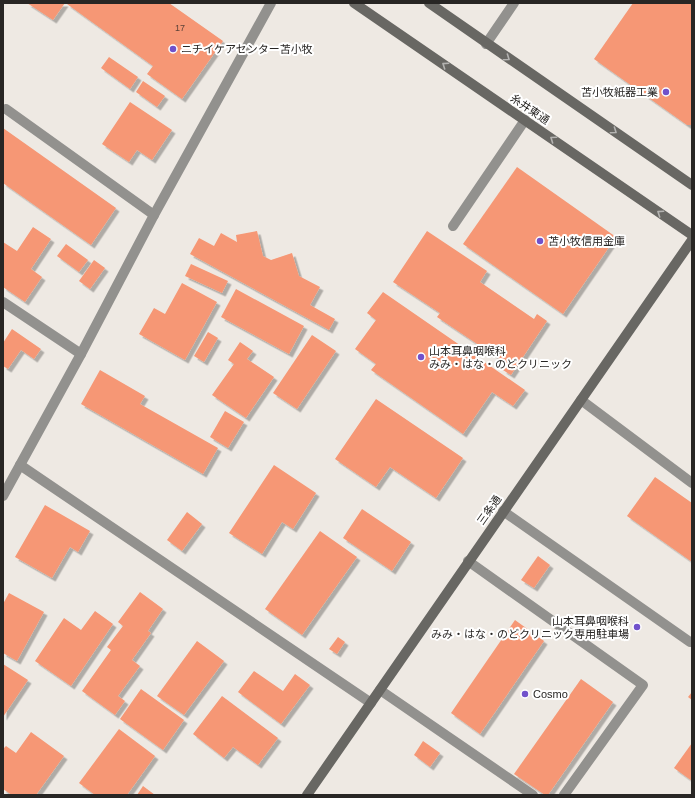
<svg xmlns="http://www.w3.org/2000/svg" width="695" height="798" viewBox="0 0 695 798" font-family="Helvetica,'Noto Sans JP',sans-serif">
<defs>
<filter id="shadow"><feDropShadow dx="3.5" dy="3.5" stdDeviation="0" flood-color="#0004"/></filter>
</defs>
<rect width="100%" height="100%" fill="#eee9e3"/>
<!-- building -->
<g fill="#f69774" filter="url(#shadow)">
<polygon points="27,3 65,3 53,20"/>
<polygon points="68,3 169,3 223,41 182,99 147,74 153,66 67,4"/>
<polygon points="633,3 692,3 692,125 687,125 594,59"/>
<polygon points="109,57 138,77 130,89 101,68"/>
<polygon points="143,81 165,96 157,107 136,92"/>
<polygon points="130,102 172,130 152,160 137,150 129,162 102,144"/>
<polygon points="3,128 116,208 91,245 3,183"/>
<polygon points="517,167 616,237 563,314 463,244"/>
<polygon points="33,227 51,239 31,269 42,277 25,302 3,287 3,242 17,251"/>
<polygon points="257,231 263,256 271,260 292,253 299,276 320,287 310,305 335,319 329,330 190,254 199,238 214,246 221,233 237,242 236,235"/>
<polygon points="427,231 487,271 480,282 534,319 537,314 547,321 511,375 503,370 507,364 437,317 440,313 393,282"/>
<polygon points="66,244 88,260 79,272 57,256"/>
<polygon points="94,260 105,268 90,289 79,281"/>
<polygon points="191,264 228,281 222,293 185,276"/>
<polygon points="182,283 217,302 185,360 139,334 154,308 165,314"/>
<polygon points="236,289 304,326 289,354 221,317"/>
<polygon points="383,292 525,390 513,406 492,392 463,434 371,370 376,364 355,349 376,320 367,313"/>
<polygon points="12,329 41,349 34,359 21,350 8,369 3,366 3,343"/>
<polygon points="208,332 218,338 204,362 194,356"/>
<polygon points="312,335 336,351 297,409 273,393"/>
<polygon points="240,342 253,351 247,359 274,377 246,418 212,395 234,364 228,360"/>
<polygon points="100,370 145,396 140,404 218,448 203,474 81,404"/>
<polygon points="376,399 463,458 436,498 390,467 376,487 335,459"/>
<polygon points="225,411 244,422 228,448 210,437"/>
<polygon points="274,465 316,493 293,529 282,522 262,554 229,533"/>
<polygon points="655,477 692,503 692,562 627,516"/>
<polygon points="45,505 90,531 78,552 70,547 52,578 15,557"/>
<polygon points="362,509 411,542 392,571 343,538"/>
<polygon points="187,512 202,524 182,551 167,540"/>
<polygon points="320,531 357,557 302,635 265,609"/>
<polygon points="538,556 550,565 534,588 521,580"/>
<polygon points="140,592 163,609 148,631 151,633 132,660 140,666 118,696 125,701 115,715 82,691 111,650 107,647 123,626 118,622"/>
<polygon points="9,593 44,612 17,661 3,653 3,604"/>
<polygon points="95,611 113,624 71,686 35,661 64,618 81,630"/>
<polygon points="515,620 544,641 480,734 451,713"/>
<polygon points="338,637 345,642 337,654 329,649"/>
<polygon points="197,641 224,661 184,715 157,696"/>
<polygon points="3,664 28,680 3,717"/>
<polygon points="254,671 283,691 295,674 310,685 281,724 238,692"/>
<polygon points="581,679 613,702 548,795 545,795 514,774"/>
<polygon points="141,689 184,720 163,750 120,719"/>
<polygon points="692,692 692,700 688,697"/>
<polygon points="222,696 278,738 258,765 233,747 224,758 193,734"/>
<polygon points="119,729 155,756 127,795 95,795 79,783"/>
<polygon points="31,732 64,756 36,795 12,795 3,789 3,749 6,746 16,753"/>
<polygon points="423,741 440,753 430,767 414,755"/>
<polygon points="692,743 692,781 674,768"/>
<polygon points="143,786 155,795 137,795"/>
</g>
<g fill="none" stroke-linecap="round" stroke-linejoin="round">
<!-- lane -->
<g stroke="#92918e" stroke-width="10">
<polyline points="6,109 154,215"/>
<polyline points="453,226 525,120"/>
<polyline points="3,302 81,354"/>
<polyline points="581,400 692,483"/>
<polyline points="503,511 690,642"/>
<polyline points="468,561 643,685 564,795"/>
<polyline points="380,690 533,795"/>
</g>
<!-- street -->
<g stroke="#92918e" stroke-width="10">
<polyline points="486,44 514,3"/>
<polyline points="20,465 371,703"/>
<polyline points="3,496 81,354 154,215 271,3"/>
</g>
<!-- secondary -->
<g stroke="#686763" stroke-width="10">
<polyline points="354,3 692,235"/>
<polyline points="429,3 692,185"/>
<polyline points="307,795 692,240"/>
</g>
</g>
<!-- one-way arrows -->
<defs><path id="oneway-chevron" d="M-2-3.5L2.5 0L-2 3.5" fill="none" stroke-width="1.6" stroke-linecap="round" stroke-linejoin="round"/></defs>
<g stroke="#b4b3b1">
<use href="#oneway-chevron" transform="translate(507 58) rotate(35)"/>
<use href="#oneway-chevron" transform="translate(445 65) rotate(-146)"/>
<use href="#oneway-chevron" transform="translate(614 131) rotate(35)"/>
<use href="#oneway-chevron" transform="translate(553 139) rotate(-145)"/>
<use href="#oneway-chevron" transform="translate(660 213) rotate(-146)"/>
</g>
<!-- markers -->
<g fill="#7151cb" stroke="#fff" stroke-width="1.5">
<circle cx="173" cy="49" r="4"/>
<circle cx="666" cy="92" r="4"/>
<circle cx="540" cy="241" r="4"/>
<circle cx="421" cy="357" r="4"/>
<circle cx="637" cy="627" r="4"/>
<circle cx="525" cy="694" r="4"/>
</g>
<g text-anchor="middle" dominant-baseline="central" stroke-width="4" stroke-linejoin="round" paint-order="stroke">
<!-- number labels -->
<g font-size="9" fill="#5c4238">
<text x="180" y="28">17</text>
</g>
<!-- poi labels -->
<g font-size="11" fill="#282624" stroke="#fff" text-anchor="start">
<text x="181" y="49">ニチイケアセンター苫小牧</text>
<text x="658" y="92" text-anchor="end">苫小牧紙器工業</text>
<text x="548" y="241">苫小牧信用金庫</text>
<text x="429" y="351">山本耳鼻咽喉科<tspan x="429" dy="13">みみ・はな・のどクリニック</tspan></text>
<text x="629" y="621" text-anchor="end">山本耳鼻咽喉科<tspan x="629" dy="13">みみ・はな・のどクリニック専用駐車場</tspan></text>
<text x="533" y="694">Cosmo</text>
</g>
<!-- street labels -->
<g font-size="11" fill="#282624" stroke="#fff">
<text transform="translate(530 109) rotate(34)">糸井東通</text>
<text transform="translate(489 510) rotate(-55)">三条通</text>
</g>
</g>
<!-- border -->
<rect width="695" height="798" fill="none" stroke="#282624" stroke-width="8"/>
</svg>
